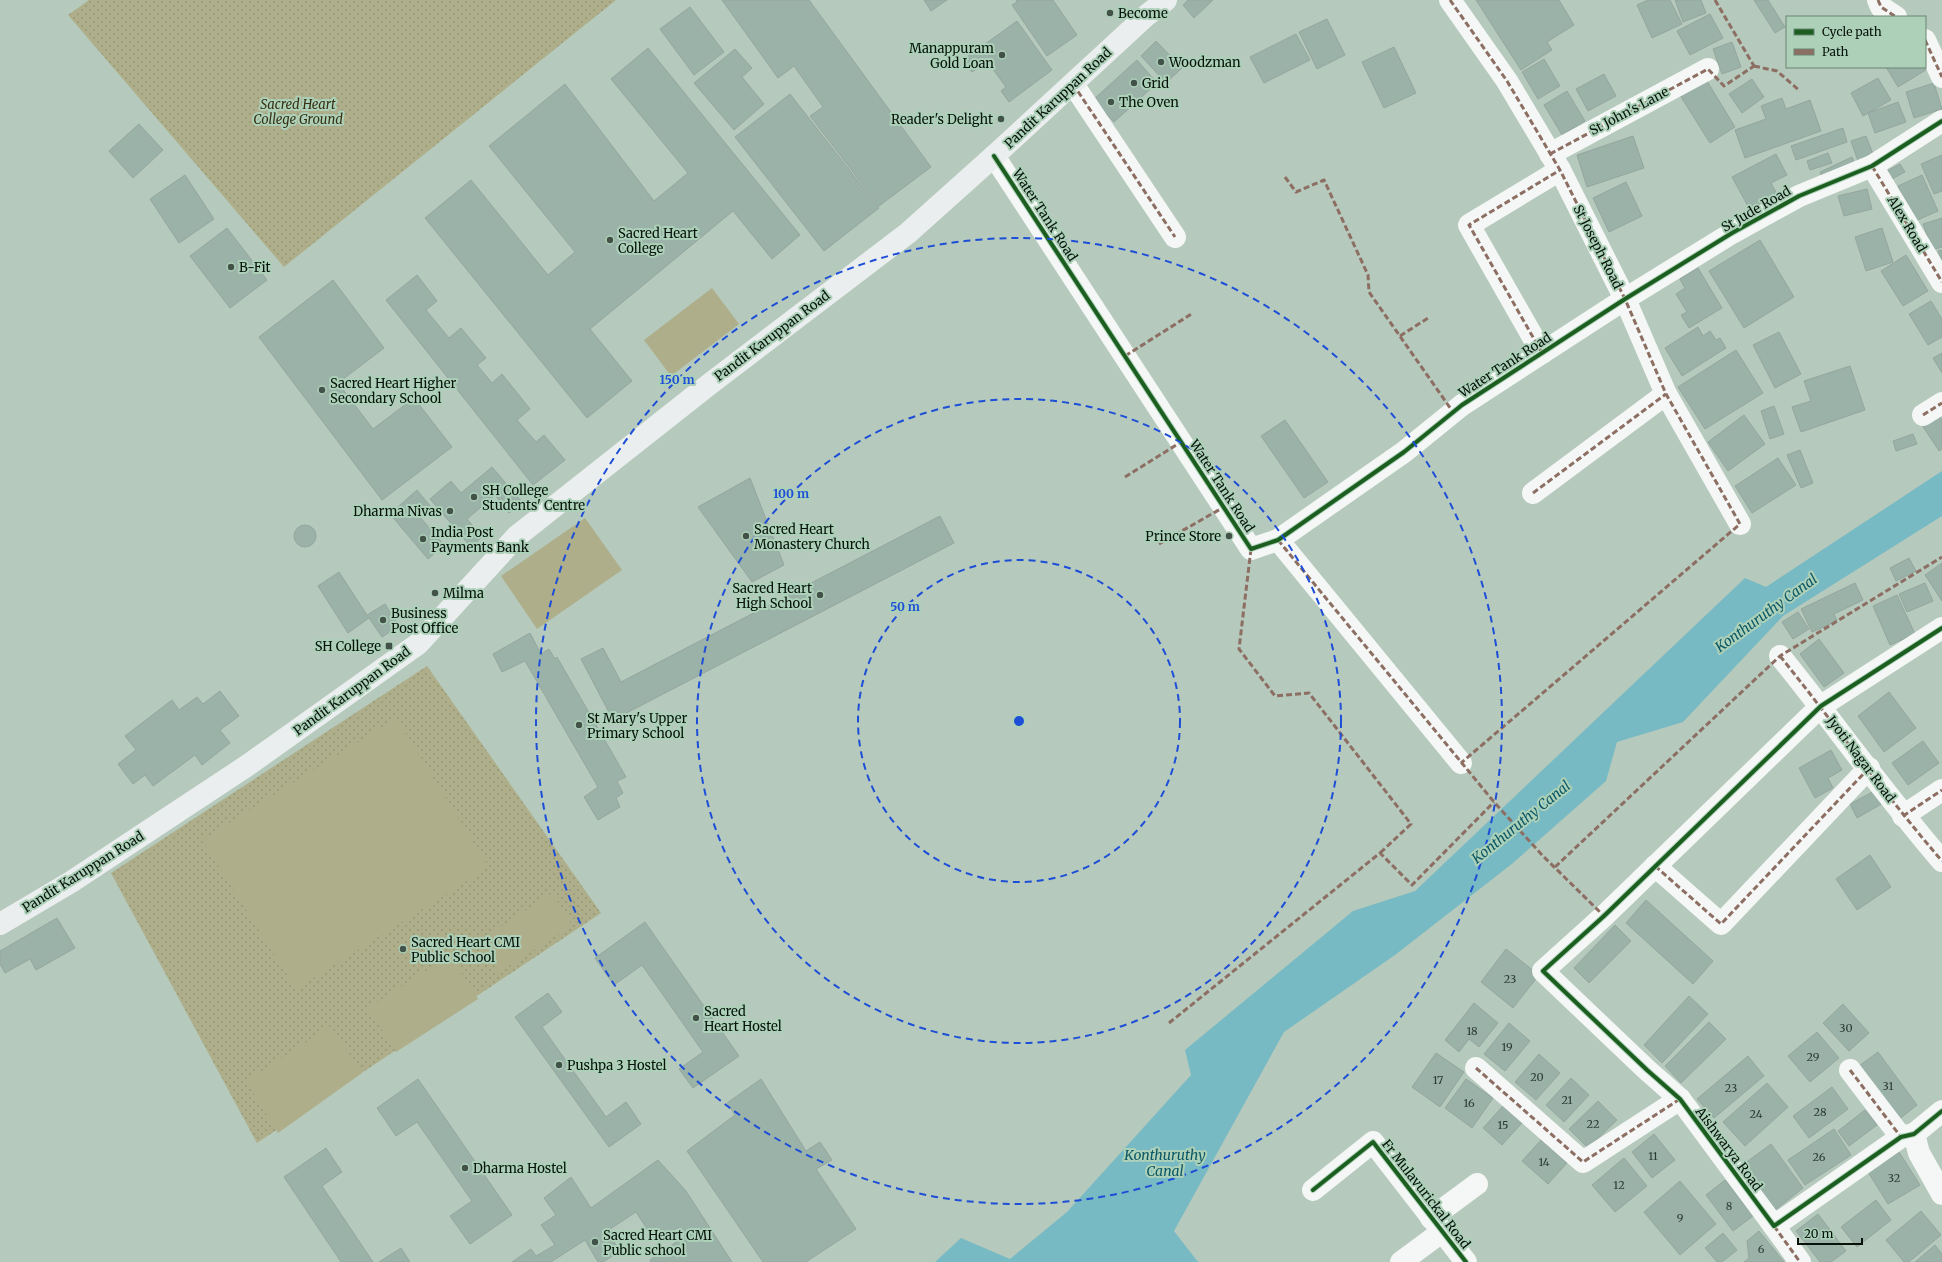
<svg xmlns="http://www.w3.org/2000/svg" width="1942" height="1262" viewBox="0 0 1942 1262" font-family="Merriweather,serif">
<defs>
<pattern id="park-dots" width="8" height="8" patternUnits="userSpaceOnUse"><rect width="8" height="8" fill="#aeaf8a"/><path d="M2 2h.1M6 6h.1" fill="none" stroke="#949676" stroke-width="1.8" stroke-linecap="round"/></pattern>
</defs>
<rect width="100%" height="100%" fill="#b5c9bc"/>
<!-- park -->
<g fill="url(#park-dots)">
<polygon points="89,0 616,0 284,267 68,15"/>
<polygon points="427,666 601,913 257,1143 111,873"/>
</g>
<!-- garden -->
<g fill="#aeaf8a">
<polygon points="712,288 739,324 671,376 644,340"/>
<polygon points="585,518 622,570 537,629 501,576"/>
<polygon points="396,718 489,867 296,989 202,840"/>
<polygon points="552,893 572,925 499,973 479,941"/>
<polygon points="450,955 478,999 396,1052 368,1008"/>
<polygon points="331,1026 362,1073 278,1133 246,1081"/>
</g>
<!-- water -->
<polygon fill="#78bac4" points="1942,471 1942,516 1783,616 1683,722 1617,742 1606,781 1513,863 1395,955 1284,1032 1174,1231 1198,1262 935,1262 961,1238 1010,1259 1067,1212 1191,1075 1185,1050 1353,911 1415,891 1745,578 1766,587"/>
<!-- building -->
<g fill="#9ab2a8" stroke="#95a69e">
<polygon points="722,0 809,0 931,167 879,206 810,116 823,107 794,66 778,78"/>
<polygon points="924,0 947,0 931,11"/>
<polygon points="1016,0 1053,0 1077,35 1047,56 1012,5 1017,2"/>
<polygon points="1188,0 1213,0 1194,18 1183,5"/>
<polygon points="1476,0 1559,0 1574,25 1547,42 1552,50 1521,70"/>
<polygon points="1648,0 1670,0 1682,24 1652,38 1637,5"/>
<polygon points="1675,0 1701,0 1706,13 1683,22"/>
<polygon points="1754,0 1768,0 1785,27 1775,33"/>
<polygon points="690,7 724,52 694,75 660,29"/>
<polygon points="1710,14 1723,38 1690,55 1677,31"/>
<polygon points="1327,19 1345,55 1317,69 1299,32"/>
<polygon points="1017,21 1052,70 1009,102 1001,91 1006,87 987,61 972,72 963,60"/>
<polygon points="1296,34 1310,60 1264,83 1250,57"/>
<polygon points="1156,41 1182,68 1166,83 1141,56"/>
<polygon points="1732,42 1741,67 1722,74 1713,49"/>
<polygon points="1394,47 1416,93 1384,108 1362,62"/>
<polygon points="648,48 800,235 772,259 733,211 590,329 632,381 587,418 425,218 471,180 548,275 575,252 489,146 565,84 654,201 688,173 611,79"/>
<polygon points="735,49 752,68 742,77 764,104 734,130 694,83"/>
<polygon points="1544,59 1560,86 1538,99 1522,72"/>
<polygon points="1137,60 1157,83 1114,122 1093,100"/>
<polygon points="1925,61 1929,68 1898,87 1886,67 1925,67"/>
<polygon points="1604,74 1616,96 1588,111 1576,89"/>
<polygon points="1704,76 1735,127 1710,143 1678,92"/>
<polygon points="1878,78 1891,100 1863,116 1851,93"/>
<polygon points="1752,79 1764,97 1742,113 1729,94"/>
<polygon points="1934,83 1942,109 1914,118 1906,92"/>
<polygon points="1567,91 1585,121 1562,135 1544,105"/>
<polygon points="790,94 879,208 824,251 735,137"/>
<polygon points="1782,98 1786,109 1810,100 1821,131 1745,158 1735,130 1766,119 1761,106"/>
<polygon points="1898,102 1906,122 1875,133 1868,113"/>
<polygon points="139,124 163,150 133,178 109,151"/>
<polygon points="1843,128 1847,142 1796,160 1791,146"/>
<polygon points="1633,136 1644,168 1587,187 1577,155"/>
<polygon points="1866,136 1875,159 1859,164 1851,141"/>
<polygon points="1828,153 1832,163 1810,170 1807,161"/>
<polygon points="1776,154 1787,175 1771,183 1777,194 1750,210 1732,177"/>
<polygon points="1942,155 1942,191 1934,194 1921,164"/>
<polygon points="1852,157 1857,169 1825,183 1820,172"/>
<polygon points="1900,164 1905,172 1888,181 1883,173"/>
<polygon points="185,175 214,219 179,243 150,199"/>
<polygon points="1922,175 1938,211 1913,222 1898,186"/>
<polygon points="1626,182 1642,216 1609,232 1593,198"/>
<polygon points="1867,189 1872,209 1844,216 1838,196"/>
<polygon points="1942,218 1942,247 1932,250 1923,224"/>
<polygon points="227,228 267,280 230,308 190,256"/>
<polygon points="1882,228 1893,262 1866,271 1855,237"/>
<polygon points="1760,240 1794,297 1744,328 1709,271"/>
<polygon points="1942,250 1942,262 1938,251"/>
<polygon points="1906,255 1928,291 1903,306 1881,271"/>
<polygon points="1698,268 1722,308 1689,328 1681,315 1687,312 1676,294 1685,288 1680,279"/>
<polygon points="417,275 437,301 426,310 449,338 461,328 486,358 477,365 492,383 502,374 530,409 517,420 536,442 544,435 565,460 533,485 386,300"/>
<polygon points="333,280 384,348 338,383 373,429 414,398 452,447 382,500 259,337"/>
<polygon points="1931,301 1942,319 1942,337 1928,345 1909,314"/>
<polygon points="1698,327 1703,336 1710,331 1716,340 1720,338 1726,348 1682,376 1665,348"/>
<polygon points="1779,332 1801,374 1775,388 1753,345"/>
<polygon points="1736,350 1763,393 1705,429 1678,387"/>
<polygon points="1942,353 1942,373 1933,358"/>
<polygon points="1850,366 1865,410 1801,432 1792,407 1811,401 1804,381"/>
<polygon points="1774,406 1784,434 1770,439 1761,411"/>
<polygon points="1936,411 1942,420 1942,449 1939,451 1920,422"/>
<polygon points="1744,415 1765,444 1728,471 1708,442"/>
<polygon points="1285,420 1328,482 1304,498 1261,436"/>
<polygon points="1913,434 1917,444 1896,451 1893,441"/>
<polygon points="1800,450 1813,483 1801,488 1787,455"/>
<polygon points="1778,458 1796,485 1752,513 1735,486"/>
<polygon points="492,467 522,502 509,513 495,495 467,519 482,537 471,547 430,499 451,481 461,493"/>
<polygon points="750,478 784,565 752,582 698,507"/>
<polygon points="417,490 431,507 420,517 444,545 428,559 390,514"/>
<polygon points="940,516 954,543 613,720 581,659 603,648 621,682"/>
<circle cx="305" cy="536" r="11"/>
<polygon points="1909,558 1916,571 1896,581 1890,568"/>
<polygon points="1942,563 1942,601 1925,575"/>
<polygon points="339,572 367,615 385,604 399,626 382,637 369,618 348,633 318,586"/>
<polygon points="1855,583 1863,600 1834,614 1837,621 1812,632 1801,609"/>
<polygon points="1925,583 1933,601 1907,612 1899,594"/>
<polygon points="1897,595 1915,634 1890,645 1873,606"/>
<polygon points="1798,612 1809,629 1793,639 1782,622"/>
<polygon points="530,633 541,654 549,649 555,659 557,657 626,777 617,781 623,793 616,798 620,807 598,820 584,797 598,787 525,661 502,672 493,654"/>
<polygon points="1819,639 1844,673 1824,687 1800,654"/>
<polygon points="220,691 239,716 220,730 230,743 202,765 195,755 153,786 145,775 133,784 118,764 136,750 125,736 172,700 179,710 197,697 203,704"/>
<polygon points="1889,692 1916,728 1884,752 1858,716"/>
<polygon points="1923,741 1939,763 1908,785 1892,763"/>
<polygon points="1831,750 1842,770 1828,778 1833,788 1815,798 1799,768"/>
<polygon points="1878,789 1885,802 1857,818 1850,804"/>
<polygon points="1870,855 1891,887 1857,910 1836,879"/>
<polygon points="1646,900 1713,961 1693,984 1626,923"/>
<polygon points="57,918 75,948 36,970 30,959 5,973 0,964 0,951"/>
<polygon points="645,922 739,1056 693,1088 679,1069 703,1052 642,965 614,985 595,958"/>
<polygon points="1615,925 1631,941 1589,983 1574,968"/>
<polygon points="1506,949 1539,975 1513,1008 1481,982"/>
<polygon points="548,993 562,1012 542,1027 606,1117 626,1102 641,1124 609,1147 515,1017"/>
<polygon points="1689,996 1708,1014 1662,1063 1644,1045"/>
<polygon points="1474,1003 1498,1023 1479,1047 1469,1039 1459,1052 1445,1040"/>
<polygon points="1843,1004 1869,1033 1849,1051 1823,1023"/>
<polygon points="1709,1022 1726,1039 1681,1083 1665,1066"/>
<polygon points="1509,1023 1530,1041 1505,1071 1484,1054"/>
<polygon points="1817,1032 1839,1058 1810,1082 1788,1056"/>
<polygon points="1878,1052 1917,1105 1898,1120 1859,1066"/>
<polygon points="1436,1053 1464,1072 1440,1107 1412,1087"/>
<polygon points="1539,1054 1560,1073 1536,1100 1515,1082"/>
<polygon points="1748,1056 1764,1076 1714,1118 1697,1099"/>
<polygon points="1571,1078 1589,1095 1564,1122 1546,1105"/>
<polygon points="418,1079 512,1215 470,1244 450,1216 472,1201 417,1122 396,1136 377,1108"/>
<polygon points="761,1079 806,1151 820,1142 832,1160 816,1169 856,1229 806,1262 763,1262 687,1151 735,1115 727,1103"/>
<polygon points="1466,1079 1493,1098 1472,1128 1445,1108"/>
<polygon points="1767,1083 1788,1107 1745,1146 1723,1122"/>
<polygon points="1832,1087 1848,1109 1809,1138 1793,1116"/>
<polygon points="1598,1101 1617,1120 1588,1148 1569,1129"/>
<polygon points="1503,1106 1522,1123 1502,1145 1483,1128"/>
<polygon points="1865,1110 1877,1125 1849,1146 1838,1131"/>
<polygon points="1834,1129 1851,1155 1805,1185 1788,1160"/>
<polygon points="1654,1134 1675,1160 1652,1178 1632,1152"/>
<polygon points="1541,1140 1567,1163 1548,1184 1522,1161"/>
<polygon points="1771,1144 1803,1188 1774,1211 1740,1167"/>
<polygon points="326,1148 342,1172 322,1186 373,1262 341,1262 284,1177"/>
<polygon points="1899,1152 1920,1185 1888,1204 1868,1172"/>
<polygon points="1624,1158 1647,1186 1615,1212 1592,1185"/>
<polygon points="658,1160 686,1191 732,1262 651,1262 650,1260 685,1236 679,1227 655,1241 636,1212 607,1231 620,1251 603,1262 598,1262 585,1240 551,1262 512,1262 531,1249 536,1256 555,1245 541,1225 556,1215 544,1198 571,1177 591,1208"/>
<polygon points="1725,1180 1753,1216 1733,1231 1706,1195"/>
<polygon points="1680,1181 1716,1224 1680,1255 1644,1212"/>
<polygon points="1876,1200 1891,1220 1857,1247 1841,1227"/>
<polygon points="1921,1211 1941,1235 1909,1262 1904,1262 1886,1240"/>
<polygon points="1818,1214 1846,1251 1831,1262 1820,1262 1796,1231"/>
<polygon points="1759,1231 1784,1262 1744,1262 1749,1258 1747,1241"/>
<polygon points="1723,1233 1737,1250 1722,1262 1717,1262 1705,1248"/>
<polygon points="1935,1245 1942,1254 1942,1262 1915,1262"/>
<polygon points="401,1248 410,1262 379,1262"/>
</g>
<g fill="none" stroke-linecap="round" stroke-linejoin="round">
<!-- minor -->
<g stroke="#f4f7f5" stroke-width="22">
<polyline points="1450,0 1507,81 1560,170 1625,299 1666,394 1740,524"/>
<polyline points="1878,0 1881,7 1896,17"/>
<polyline points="1925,40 1942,77"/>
<polyline points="1073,84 1175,237"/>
<polyline points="1550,154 1708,69"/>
<polyline points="994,156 1251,549 1278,540 1404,452 1462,405 1625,299 1732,233 1799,196 1872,166 1942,121"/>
<polyline points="1872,166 1942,282"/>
<polyline points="1542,353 1469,225 1560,170"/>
<polyline points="1923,415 1942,403"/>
<polyline points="1533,493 1666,394"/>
<polyline points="1278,540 1461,763"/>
<polyline points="1942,628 1821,706 1604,916 1543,971 1647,1070 1680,1099 1774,1226 1901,1137 1914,1134 1942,1111"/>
<path d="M 1780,656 C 1835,724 1885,795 1942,861"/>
<polyline points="1903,816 1942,790"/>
<polyline points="1655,866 1721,924 1869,768"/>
<polyline points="1476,1068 1583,1162 1680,1099"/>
<polyline points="1850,1070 1901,1137"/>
<polyline points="1914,1134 1919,1153 1942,1194"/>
<polyline points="1313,1190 1373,1142 1466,1262"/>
<polyline points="1431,1218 1477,1184"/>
<polyline points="1774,1226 1800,1262"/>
<polyline points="1401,1262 1443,1231"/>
</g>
<!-- major -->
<polyline stroke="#ebeeee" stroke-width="22" points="0,924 71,882 248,765 418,644 517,536 711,383 908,233 994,156 1147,15 1166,0"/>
<!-- quiet -->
<g stroke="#8d6e63" stroke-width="3" stroke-dasharray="6 3" stroke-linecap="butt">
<polyline points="1450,0 1507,81 1560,170 1625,299 1666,394 1740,524 1461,763"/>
<polyline points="1715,0 1754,66"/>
<polyline points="1878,0 1881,7 1896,17"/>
<polyline points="1925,40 1942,77"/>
<polyline points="1754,66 1777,71 1800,91"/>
<polyline points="1073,84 1175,237"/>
<polyline points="1550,154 1708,69 1724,86 1754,66"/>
<polyline points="1872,166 1942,282"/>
<polyline points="1285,177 1296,192 1324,180 1368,275 1369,292 1453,412"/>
<polyline points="1400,336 1428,318"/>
<polyline points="1542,353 1469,225 1560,170"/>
<polyline points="1125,356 1193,313"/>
<polyline points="1923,415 1942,403"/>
<polyline points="1125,477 1181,442"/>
<polyline points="1533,493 1666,394"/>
<polyline points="1278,540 1494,802 1543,856 1604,916"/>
<polyline points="1159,544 1224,507"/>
<polyline points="1251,549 1239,649 1275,696 1309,693 1411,824 1380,853"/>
<path d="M 1780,656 C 1835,724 1885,795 1942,861"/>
<polyline points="1903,816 1942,790"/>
<polyline points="1655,866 1721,924 1869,768"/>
<polyline points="1555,867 1780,656 1942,557"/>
<polyline points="1169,1023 1380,853 1412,885 1494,802"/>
<polyline points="1476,1068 1583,1162 1680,1099"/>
<polyline points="1850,1070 1901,1137"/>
<polyline points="1774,1226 1800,1262"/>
</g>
<defs>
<g id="cycleway">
<polyline points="994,156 1251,549 1278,540 1404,452 1462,405 1625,299 1732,233 1799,196 1872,166 1942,121"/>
<polyline points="1942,628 1821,706 1604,916 1543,971 1647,1070 1680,1099 1774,1226 1901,1137 1914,1134 1942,1111"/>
<polyline points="1313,1190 1373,1142 1466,1262"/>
</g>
</defs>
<!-- cycleway casing -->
<use href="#cycleway" stroke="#add1b8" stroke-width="6"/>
<!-- cycleway -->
<use href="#cycleway" stroke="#1b5e20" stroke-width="4"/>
</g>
<!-- distance rings -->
<g fill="none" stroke="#1d4ed8" stroke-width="2" stroke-dasharray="7 5">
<circle cx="1019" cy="721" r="161"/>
<circle cx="1019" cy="721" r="322"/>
<circle cx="1019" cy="721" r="483"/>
</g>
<!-- markers -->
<g fill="#435248" stroke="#add1b8" stroke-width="1.5">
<circle cx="1110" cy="13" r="4"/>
<circle cx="1002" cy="55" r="4"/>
<circle cx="1161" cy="62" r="4"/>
<circle cx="1134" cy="83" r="4"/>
<circle cx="1111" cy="102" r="4"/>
<circle cx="1001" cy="119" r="4"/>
<circle cx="610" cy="240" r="4"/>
<circle cx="231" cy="267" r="4"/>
<circle cx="322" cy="390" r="4"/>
<circle cx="474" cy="497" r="4"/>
<circle cx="450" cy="511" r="4"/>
<circle cx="746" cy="536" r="4"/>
<circle cx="1229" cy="536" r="4"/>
<circle cx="423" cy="539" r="4"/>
<circle cx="435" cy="593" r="4"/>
<circle cx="820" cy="595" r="4"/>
<circle cx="383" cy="620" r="4"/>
<rect x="385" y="642" width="8" height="8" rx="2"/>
<circle cx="579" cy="725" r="4"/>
<circle cx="403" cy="949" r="4"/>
<circle cx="696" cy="1018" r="4"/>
<circle cx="559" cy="1065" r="4"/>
<circle cx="465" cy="1168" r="4"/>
<circle cx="595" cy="1242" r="4"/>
</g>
<g text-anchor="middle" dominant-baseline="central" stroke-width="4" stroke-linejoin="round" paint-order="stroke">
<!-- number labels -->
<g font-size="11" fill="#2b3a32">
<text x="1510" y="979">23</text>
<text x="1846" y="1028">30</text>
<text x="1472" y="1031">18</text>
<text x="1507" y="1047">19</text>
<text x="1813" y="1057">29</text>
<text x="1537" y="1077">20</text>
<text x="1438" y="1080">17</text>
<text x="1888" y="1086">31</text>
<text x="1731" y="1088">23</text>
<text x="1567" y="1100">21</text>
<text x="1469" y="1103">16</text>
<text x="1820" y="1112">28</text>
<text x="1756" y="1114">24</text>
<text x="1593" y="1124">22</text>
<text x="1503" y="1125">15</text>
<text x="1653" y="1156">11</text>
<text x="1819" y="1157">26</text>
<text x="1544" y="1162">14</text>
<text x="1894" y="1178">32</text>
<text x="1619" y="1185">12</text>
<text x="1729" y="1206">8</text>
<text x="1680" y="1218">9</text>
<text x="1761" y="1249">6</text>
</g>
<!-- poi labels -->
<g font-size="13" fill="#06120a" stroke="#add1b8" text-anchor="start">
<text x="1118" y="13">Become</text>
<text x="994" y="48" text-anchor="end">Manappuram<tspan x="994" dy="15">Gold Loan</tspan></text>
<text x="1169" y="62">Woodzman</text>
<text x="1142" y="83">Grid</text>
<text x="1119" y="102">The Oven</text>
<text x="993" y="119" text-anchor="end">Reader's Delight</text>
<text x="618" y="233">Sacred Heart<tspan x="618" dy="15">College</tspan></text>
<text x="239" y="267">B-Fit</text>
<text x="330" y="383">Sacred Heart Higher<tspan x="330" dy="15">Secondary School</tspan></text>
<text x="482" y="490">SH College<tspan x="482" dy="15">Students' Centre</tspan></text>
<text x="442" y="511" text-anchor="end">Dharma Nivas</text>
<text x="754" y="529">Sacred Heart<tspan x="754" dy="15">Monastery Church</tspan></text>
<text x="431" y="532">India Post<tspan x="431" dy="15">Payments Bank</tspan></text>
<text x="1221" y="536" text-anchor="end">Prince Store</text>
<text x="812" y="588" text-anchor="end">Sacred Heart<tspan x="812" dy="15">High School</tspan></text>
<text x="443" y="593">Milma</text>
<text x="391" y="613">Business<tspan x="391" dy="15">Post Office</tspan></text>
<text x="381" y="646" text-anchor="end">SH College</text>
<text x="587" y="718">St Mary's Upper<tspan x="587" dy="15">Primary School</tspan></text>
<text x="411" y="942">Sacred Heart CMI<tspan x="411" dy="15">Public School</tspan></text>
<text x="704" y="1011">Sacred<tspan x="704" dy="15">Heart Hostel</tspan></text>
<text x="567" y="1065">Pushpa 3 Hostel</text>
<text x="473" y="1168">Dharma Hostel</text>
<text x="603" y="1235">Sacred Heart CMI<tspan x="603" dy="15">Public school</tspan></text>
</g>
<!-- street labels -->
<g font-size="13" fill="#06120a" stroke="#add1b8">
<text transform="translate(1058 98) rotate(-43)">Pandit Karuppan Road</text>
<text transform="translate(1629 111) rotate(-28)">St John's Lane</text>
<text transform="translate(1756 209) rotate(-30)">St Jude Road</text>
<text transform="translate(1045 215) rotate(57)">Water Tank Road</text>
<text transform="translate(1907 224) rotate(59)">Alex Road</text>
<text transform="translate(1598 247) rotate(63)">St Joseph Road</text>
<text transform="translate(772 336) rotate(-37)">Pandit Karuppan Road</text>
<text transform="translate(1505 365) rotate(-33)">Water Tank Road</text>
<text transform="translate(1222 486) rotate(57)">Water Tank Road</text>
<text transform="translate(352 691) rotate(-36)">Pandit Karuppan Road</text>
<text transform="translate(1861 759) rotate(53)">Jyoti Nagar Road</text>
<text transform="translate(83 872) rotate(-32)">Pandit Karuppan Road</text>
<text transform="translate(1729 1149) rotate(53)">Aishwarya Road</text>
<text transform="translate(1426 1194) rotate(52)">Fr Mulavurickal Road</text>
</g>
<!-- park labels -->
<g font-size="13" font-style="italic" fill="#383012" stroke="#add1b8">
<text x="298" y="104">Sacred Heart<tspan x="298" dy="15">College Ground</tspan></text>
</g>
<!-- water labels -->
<g font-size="14" font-style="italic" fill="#0b5765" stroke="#add1b8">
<text transform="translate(1766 613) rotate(-36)">Konthuruthy Canal</text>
<text transform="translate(1521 822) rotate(-39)">Konthuruthy Canal</text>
<text x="1165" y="1155">Konthuruthy<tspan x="1165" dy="16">Canal</tspan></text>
</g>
</g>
<circle cx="1019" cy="721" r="6" fill="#1d4ed8" stroke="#add1b8" stroke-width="2"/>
<g font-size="12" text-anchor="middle" font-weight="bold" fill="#1d4ed8" stroke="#add1b8" stroke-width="4" stroke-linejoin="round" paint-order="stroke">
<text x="677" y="384">150 m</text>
<text x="791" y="498">100 m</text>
<text x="905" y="611">50 m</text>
</g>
<!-- legend -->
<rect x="1786" y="16" width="140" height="52" fill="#add1b8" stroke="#6a8572"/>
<rect x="1794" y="29" width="20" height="6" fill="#1b5e20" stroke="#6a8572"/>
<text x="1822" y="36" font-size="12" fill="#06120a">Cycle path</text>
<rect x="1794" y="49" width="20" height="6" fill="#8d6e63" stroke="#6a8572"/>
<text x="1822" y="56" font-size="12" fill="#06120a">Path</text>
<!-- scale -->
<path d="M1798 1238v6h64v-6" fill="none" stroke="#06120a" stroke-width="2"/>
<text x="1804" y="1238" font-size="12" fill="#06120a" stroke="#add1b8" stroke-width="3" paint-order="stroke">20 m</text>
</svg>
